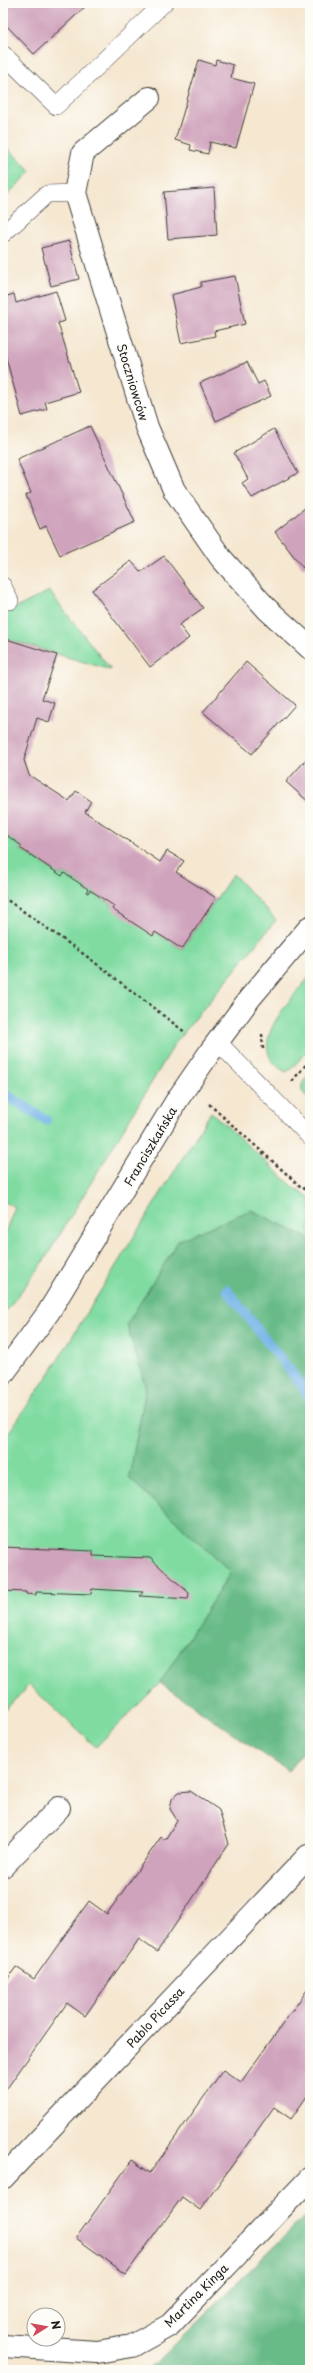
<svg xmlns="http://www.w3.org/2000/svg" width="313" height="2373" viewBox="0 0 313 2373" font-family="'Playpen Sans',sans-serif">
<rect width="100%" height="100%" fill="#fdfcf7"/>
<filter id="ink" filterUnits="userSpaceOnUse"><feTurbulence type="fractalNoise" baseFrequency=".025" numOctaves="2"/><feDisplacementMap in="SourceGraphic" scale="8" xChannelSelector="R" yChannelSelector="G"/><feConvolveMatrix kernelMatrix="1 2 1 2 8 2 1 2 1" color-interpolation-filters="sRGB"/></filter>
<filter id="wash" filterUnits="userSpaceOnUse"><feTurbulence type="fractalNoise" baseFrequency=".012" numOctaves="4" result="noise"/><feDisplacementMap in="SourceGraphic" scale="16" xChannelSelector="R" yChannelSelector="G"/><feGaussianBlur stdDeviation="0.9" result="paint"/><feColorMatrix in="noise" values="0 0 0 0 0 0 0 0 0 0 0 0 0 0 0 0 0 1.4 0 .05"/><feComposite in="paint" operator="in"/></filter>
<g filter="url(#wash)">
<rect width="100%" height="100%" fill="#f5e7d0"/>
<!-- green -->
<g fill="#80dba1" stroke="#4e7c5e">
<polygon points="3,144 31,171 3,200"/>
<polygon points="49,591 111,670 3,638 3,615"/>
<polygon points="3,833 22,846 20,849 62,876 64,873 88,889 86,892 88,893 90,890 153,935 155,932 182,949 233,874 276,920 176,1042 42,1264 3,1315 3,1238 15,1207 3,1201"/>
<path d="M 310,976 L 310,1048 L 291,1069 L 286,1072 C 240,1048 292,999 310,976 Z"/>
<path d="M 310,1073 L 310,1100 C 298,1090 300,1084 310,1073 Z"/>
<polygon points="211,1112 297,1190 310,1198 310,1239 251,1210 127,1324 146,1389 129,1478 231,1572 160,1683 96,1747 29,1685 3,1712 3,1441 51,1371"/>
</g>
<!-- forest -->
<g fill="#68bb87" stroke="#426c52">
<polygon points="251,1210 310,1239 310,1743 288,1771 160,1683 231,1572 129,1478 146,1389 127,1324 179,1240"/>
<polygon points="310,2211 310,2370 145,2370 156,2363"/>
</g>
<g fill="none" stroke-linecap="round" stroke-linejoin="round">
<!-- stream -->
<g stroke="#72b3e6" stroke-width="10">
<polyline points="3,1093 46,1120"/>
<polyline points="227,1290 301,1385 310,1400"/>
</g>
</g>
<g id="blocks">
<!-- building -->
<g fill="#cfa3bc">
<polygon points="3,3 89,3 34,54 3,22"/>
<polygon points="199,60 215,65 216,60 233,65 231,78 254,84 236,148 210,142 208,154 190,150 191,145 175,140"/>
<polygon points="214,188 217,235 168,239 164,192"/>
<polygon points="69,241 79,279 51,286 41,248"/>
<polygon points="235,276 245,324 214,331 215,336 181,343 171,295 201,287 201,282"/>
<polygon points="56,291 65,321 58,323 79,392 45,402 47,409 22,416 3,347 3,297 14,294 16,303"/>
<polygon points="247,362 258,384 264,381 271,396 216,421 200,383"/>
<polygon points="90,426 135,522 60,555 46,526 40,529 26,495 31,493 17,459"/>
<polygon points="274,429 298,473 252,498 242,483 248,479 234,453"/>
<polygon points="310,504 310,563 303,568 275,532"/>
<polygon points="164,556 203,608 179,625 189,638 150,667 92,590 131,561 141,572"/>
<polygon points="3,638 57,655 42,699 55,703 49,722 37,718 24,760 29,775 69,801 76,791 91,801 85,812 160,862 167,851 184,861 176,872 216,898 182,949 155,932 153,936 112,909 114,906 90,890 88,893 86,892 88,889 64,873 62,876 20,848 22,846 3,833"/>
<polygon points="246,662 295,705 252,754 203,712"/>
<polygon points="310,755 310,803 286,782"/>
<polygon points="3,1547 93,1551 93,1556 150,1558 189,1593 188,1599 140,1596 143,1592 92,1589 91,1594 36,1592 36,1595 26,1594 26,1592 3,1591"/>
<polygon points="191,1791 219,1810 229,1844 157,1952 139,1939 85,2016 67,2003 3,2094 3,1985 16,1967 34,1979 89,1901 107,1914 161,1837 165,1840 177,1820 170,1809 172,1799 179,1792"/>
<polygon points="310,1986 310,2092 291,2119 274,2107 200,2210 182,2197 126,2274 76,2238 132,2160 150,2173 223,2070 241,2082"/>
</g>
</g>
</g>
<g filter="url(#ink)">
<use href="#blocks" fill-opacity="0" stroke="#3d3a37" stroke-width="1"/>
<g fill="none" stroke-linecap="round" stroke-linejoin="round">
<defs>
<g id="service">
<polyline points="3,54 56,106 164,3"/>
<polyline points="3,234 47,194 75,193"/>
<polyline points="3,586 10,601"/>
<polyline points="218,1042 310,1137"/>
</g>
<g id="minor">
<polyline points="149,98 83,153 75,193 147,427 174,490 221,558 267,609 310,648"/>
<polyline points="3,1374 48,1313 177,1100 210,1052 250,998 310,927"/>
<polyline points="3,1866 59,1808"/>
<polyline points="3,2178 308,1856"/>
<polyline points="3,2346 97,2352 132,2346 170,2325 310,2178"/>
</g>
</defs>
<!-- service casing -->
<use href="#service" stroke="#3d3a37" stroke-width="18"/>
<!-- minor casing -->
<use href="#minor" stroke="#3d3a37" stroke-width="24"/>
<!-- path -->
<g stroke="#3d3a37" stroke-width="2.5" stroke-dasharray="3 3" stroke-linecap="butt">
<polyline points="3,897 85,955 186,1033"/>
<polyline points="262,1034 263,1049"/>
<polyline points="292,1081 310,1060"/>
<polyline points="209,1104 300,1186 310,1192"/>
</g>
<!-- service -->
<use href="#service" stroke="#fff" stroke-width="17"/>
<!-- minor -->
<use href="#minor" stroke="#fff" stroke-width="22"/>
</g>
</g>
<g text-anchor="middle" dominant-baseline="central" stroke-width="3.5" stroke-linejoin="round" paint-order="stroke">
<!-- street labels -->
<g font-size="12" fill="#1c1c1c" stroke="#fdfcf7">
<text transform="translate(133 382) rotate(73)">Stoczniowców</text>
<text transform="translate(150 1146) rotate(-59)">Franciszkańska</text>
<text transform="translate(155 2017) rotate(-47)">Pablo Picassa</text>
<text transform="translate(196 2295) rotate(-45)">Martina Kinga</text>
</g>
</g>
<!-- margin -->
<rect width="313" height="2373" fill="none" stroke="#fdfcf7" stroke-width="16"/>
<!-- north arrow -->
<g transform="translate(46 2327) rotate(79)"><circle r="19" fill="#fdfcf7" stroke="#a3a29f"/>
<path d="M0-3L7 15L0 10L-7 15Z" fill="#d1495b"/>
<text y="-6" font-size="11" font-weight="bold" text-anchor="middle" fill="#1c1c1c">N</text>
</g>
</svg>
